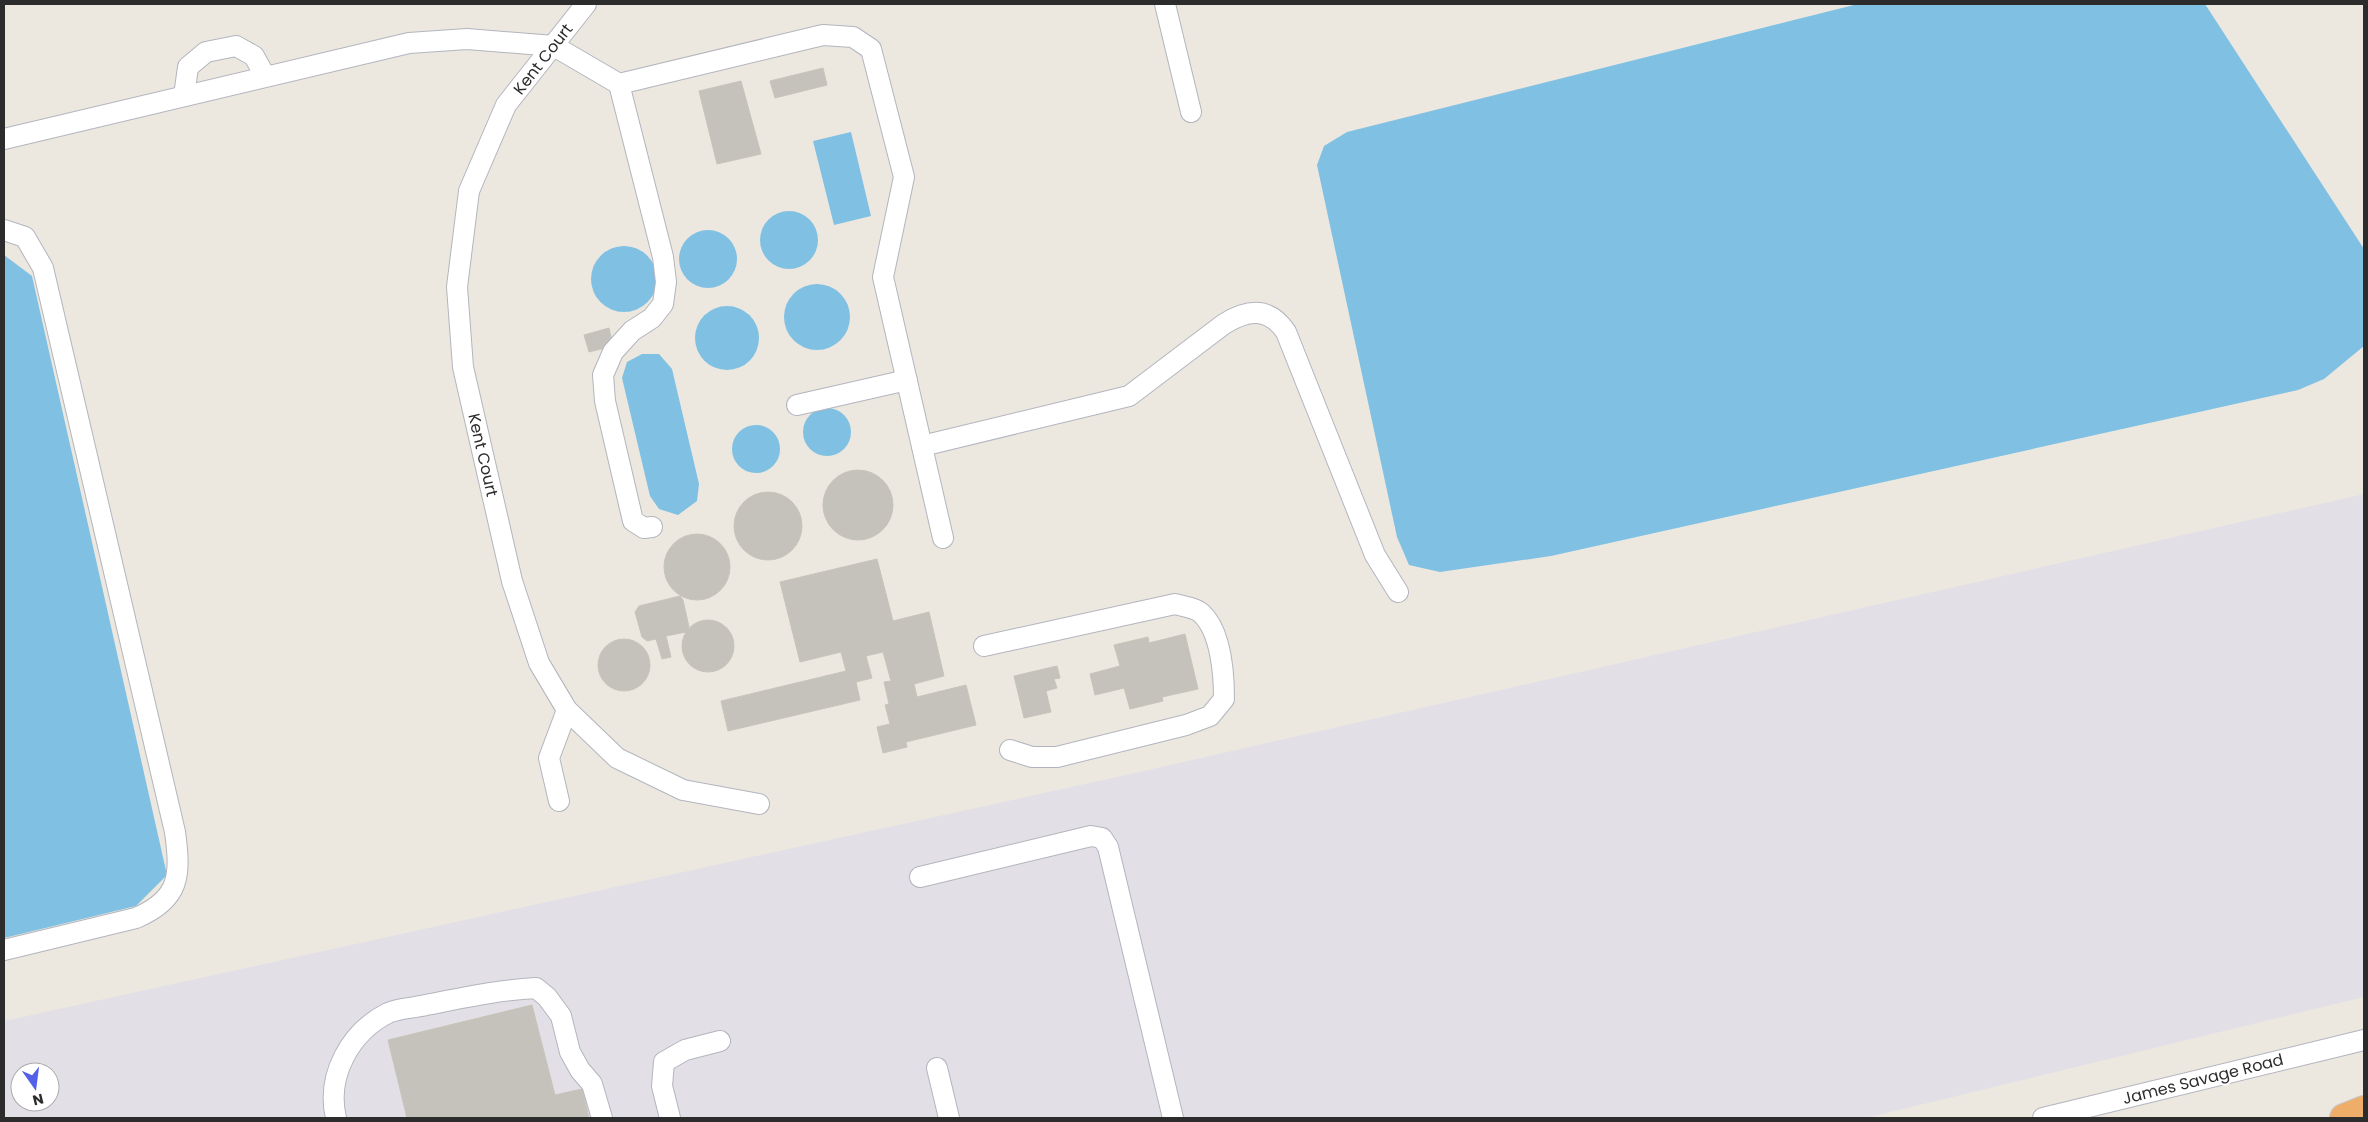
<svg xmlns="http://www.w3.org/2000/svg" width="2368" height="1122" viewBox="0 0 2368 1122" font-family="Poppins,sans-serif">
<rect width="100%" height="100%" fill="#ece8e0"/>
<!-- industrial -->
<path fill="#e2e0e6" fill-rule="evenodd" d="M 2364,494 L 2364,997 L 1866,1118 L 4,1118 L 4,1021 L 1126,775 ZM 20,1072 L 50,1072 L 50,1102 L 20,1102 Z"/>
<!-- water -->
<g fill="#7fc0e3">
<polygon points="1858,4 2205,4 2364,249 2364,346 2324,379 2298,390 1551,556 1440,572 1409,565 1397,537 1317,165 1324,146 1347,132"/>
<polygon points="851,132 871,216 834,225 813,141"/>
<circle cx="789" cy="240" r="29"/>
<circle cx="708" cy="259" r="29"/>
<circle cx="624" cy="279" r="33"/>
<polygon points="4,255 32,276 167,875 136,906 4,938"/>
<circle cx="817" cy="317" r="33"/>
<circle cx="727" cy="338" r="32"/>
<polygon points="642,354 659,354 672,369 699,484 697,501 678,515 659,509 650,496 622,378 627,362"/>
<circle cx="827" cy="432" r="24"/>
<circle cx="756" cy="449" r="24"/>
</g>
<!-- building -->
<g fill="#c5c2bb" stroke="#c7c4ba">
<polygon points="823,68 827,85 775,98 770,81"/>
<polygon points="741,81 761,154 717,164 699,91"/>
<polygon points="609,328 613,346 589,352 584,335"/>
<circle cx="858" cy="505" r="35"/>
<circle cx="768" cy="526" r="34"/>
<circle cx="697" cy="567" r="33"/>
<polygon points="877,559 893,621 929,612 944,676 914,684 917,697 966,685 976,725 906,742 907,747 883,753 877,727 890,724 885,705 889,704 884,682 891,681 883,652 866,656 872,678 856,682 860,700 728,731 721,701 846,671 841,652 800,662 780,582"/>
<polygon points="680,596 683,600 689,627 686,632 666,636 671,657 662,659 656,639 647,641 642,637 635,612 639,606"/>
<circle cx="708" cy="646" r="26"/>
<polygon points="1185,634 1198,689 1162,697 1163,701 1130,709 1124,688 1095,695 1090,674 1120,666 1114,645 1148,637 1149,643"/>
<circle cx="624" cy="665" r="26"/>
<polygon points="1057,666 1060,678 1054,679 1057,688 1046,691 1051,712 1024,718 1014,676"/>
<polygon points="532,1005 555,1095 582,1089 589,1118 407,1118 388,1040"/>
</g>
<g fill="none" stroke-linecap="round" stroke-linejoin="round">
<defs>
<g id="minor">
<polyline points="586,4 506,105 469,191 457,287 463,367 512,581 539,663 567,710 617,758 683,790 759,804"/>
<polyline points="1165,4 1191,112"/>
<polyline points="619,84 663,257 666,282 663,304 652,318 632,331 613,352 603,375 605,401 633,521 644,528 652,527"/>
<polyline points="184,96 188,67 206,52 236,46 254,56 265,76"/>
<polyline points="4,139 409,43 467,39 554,46 619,84 823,35 853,37 871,49 904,177 883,277 943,538"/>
<path d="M 4,230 L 25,237 L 43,268 L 175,832 C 181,876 180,899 136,918 L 4,950"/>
<polyline points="797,405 907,380"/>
<path d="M 922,446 L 1129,396 L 1224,324 C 1248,309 1269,307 1286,332 L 1375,555 L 1398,592"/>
<path d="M 984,646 L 1175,604 C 1182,606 1196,608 1201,613 C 1221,631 1224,674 1224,699 L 1210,716 L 1186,725 L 1057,757 L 1032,757 L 1010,750"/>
<polyline points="559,801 549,758 567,710"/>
<polyline points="920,877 1091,836 1102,838 1108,847 1173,1118"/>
<polyline points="937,1068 949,1118"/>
<path d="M 336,1118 C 326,1076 350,1032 388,1013 C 399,1008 414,1008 426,1005 C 462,998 498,990 536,988 L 547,997 L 561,1016 L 570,1052 L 580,1070 L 592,1084 L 602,1118"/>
<polyline points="670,1118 662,1086 664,1062 685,1050 720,1041"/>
<polyline points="2043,1118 2364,1040"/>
</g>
<polyline id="highway" points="2344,1118 2364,1110"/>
</defs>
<!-- minor casing -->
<use href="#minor" stroke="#b3b5be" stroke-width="22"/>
<!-- highway casing -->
<use href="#highway" stroke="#c8c8c8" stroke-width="30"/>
<!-- minor -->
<use href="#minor" stroke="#fff" stroke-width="20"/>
<!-- highway -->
<use href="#highway" stroke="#eeae69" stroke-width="28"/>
</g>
<g text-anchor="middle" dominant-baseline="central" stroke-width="4" stroke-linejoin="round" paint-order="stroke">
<!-- street labels -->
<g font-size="16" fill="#2c2c2c" stroke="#fff">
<text transform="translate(543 59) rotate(-52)">Kent Court</text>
<text transform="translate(483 455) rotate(77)">Kent Court</text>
<text transform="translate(2203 1079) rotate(-14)">James Savage Road</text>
</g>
</g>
<!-- border -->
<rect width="2368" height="1122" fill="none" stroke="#2c2c2c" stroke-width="10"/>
<!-- north arrow -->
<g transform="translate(35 1087) rotate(166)"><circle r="24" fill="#ffffff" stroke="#ababab"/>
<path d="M0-4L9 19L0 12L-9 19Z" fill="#5261e7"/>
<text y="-8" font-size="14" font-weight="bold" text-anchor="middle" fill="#2c2c2c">N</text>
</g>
</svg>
